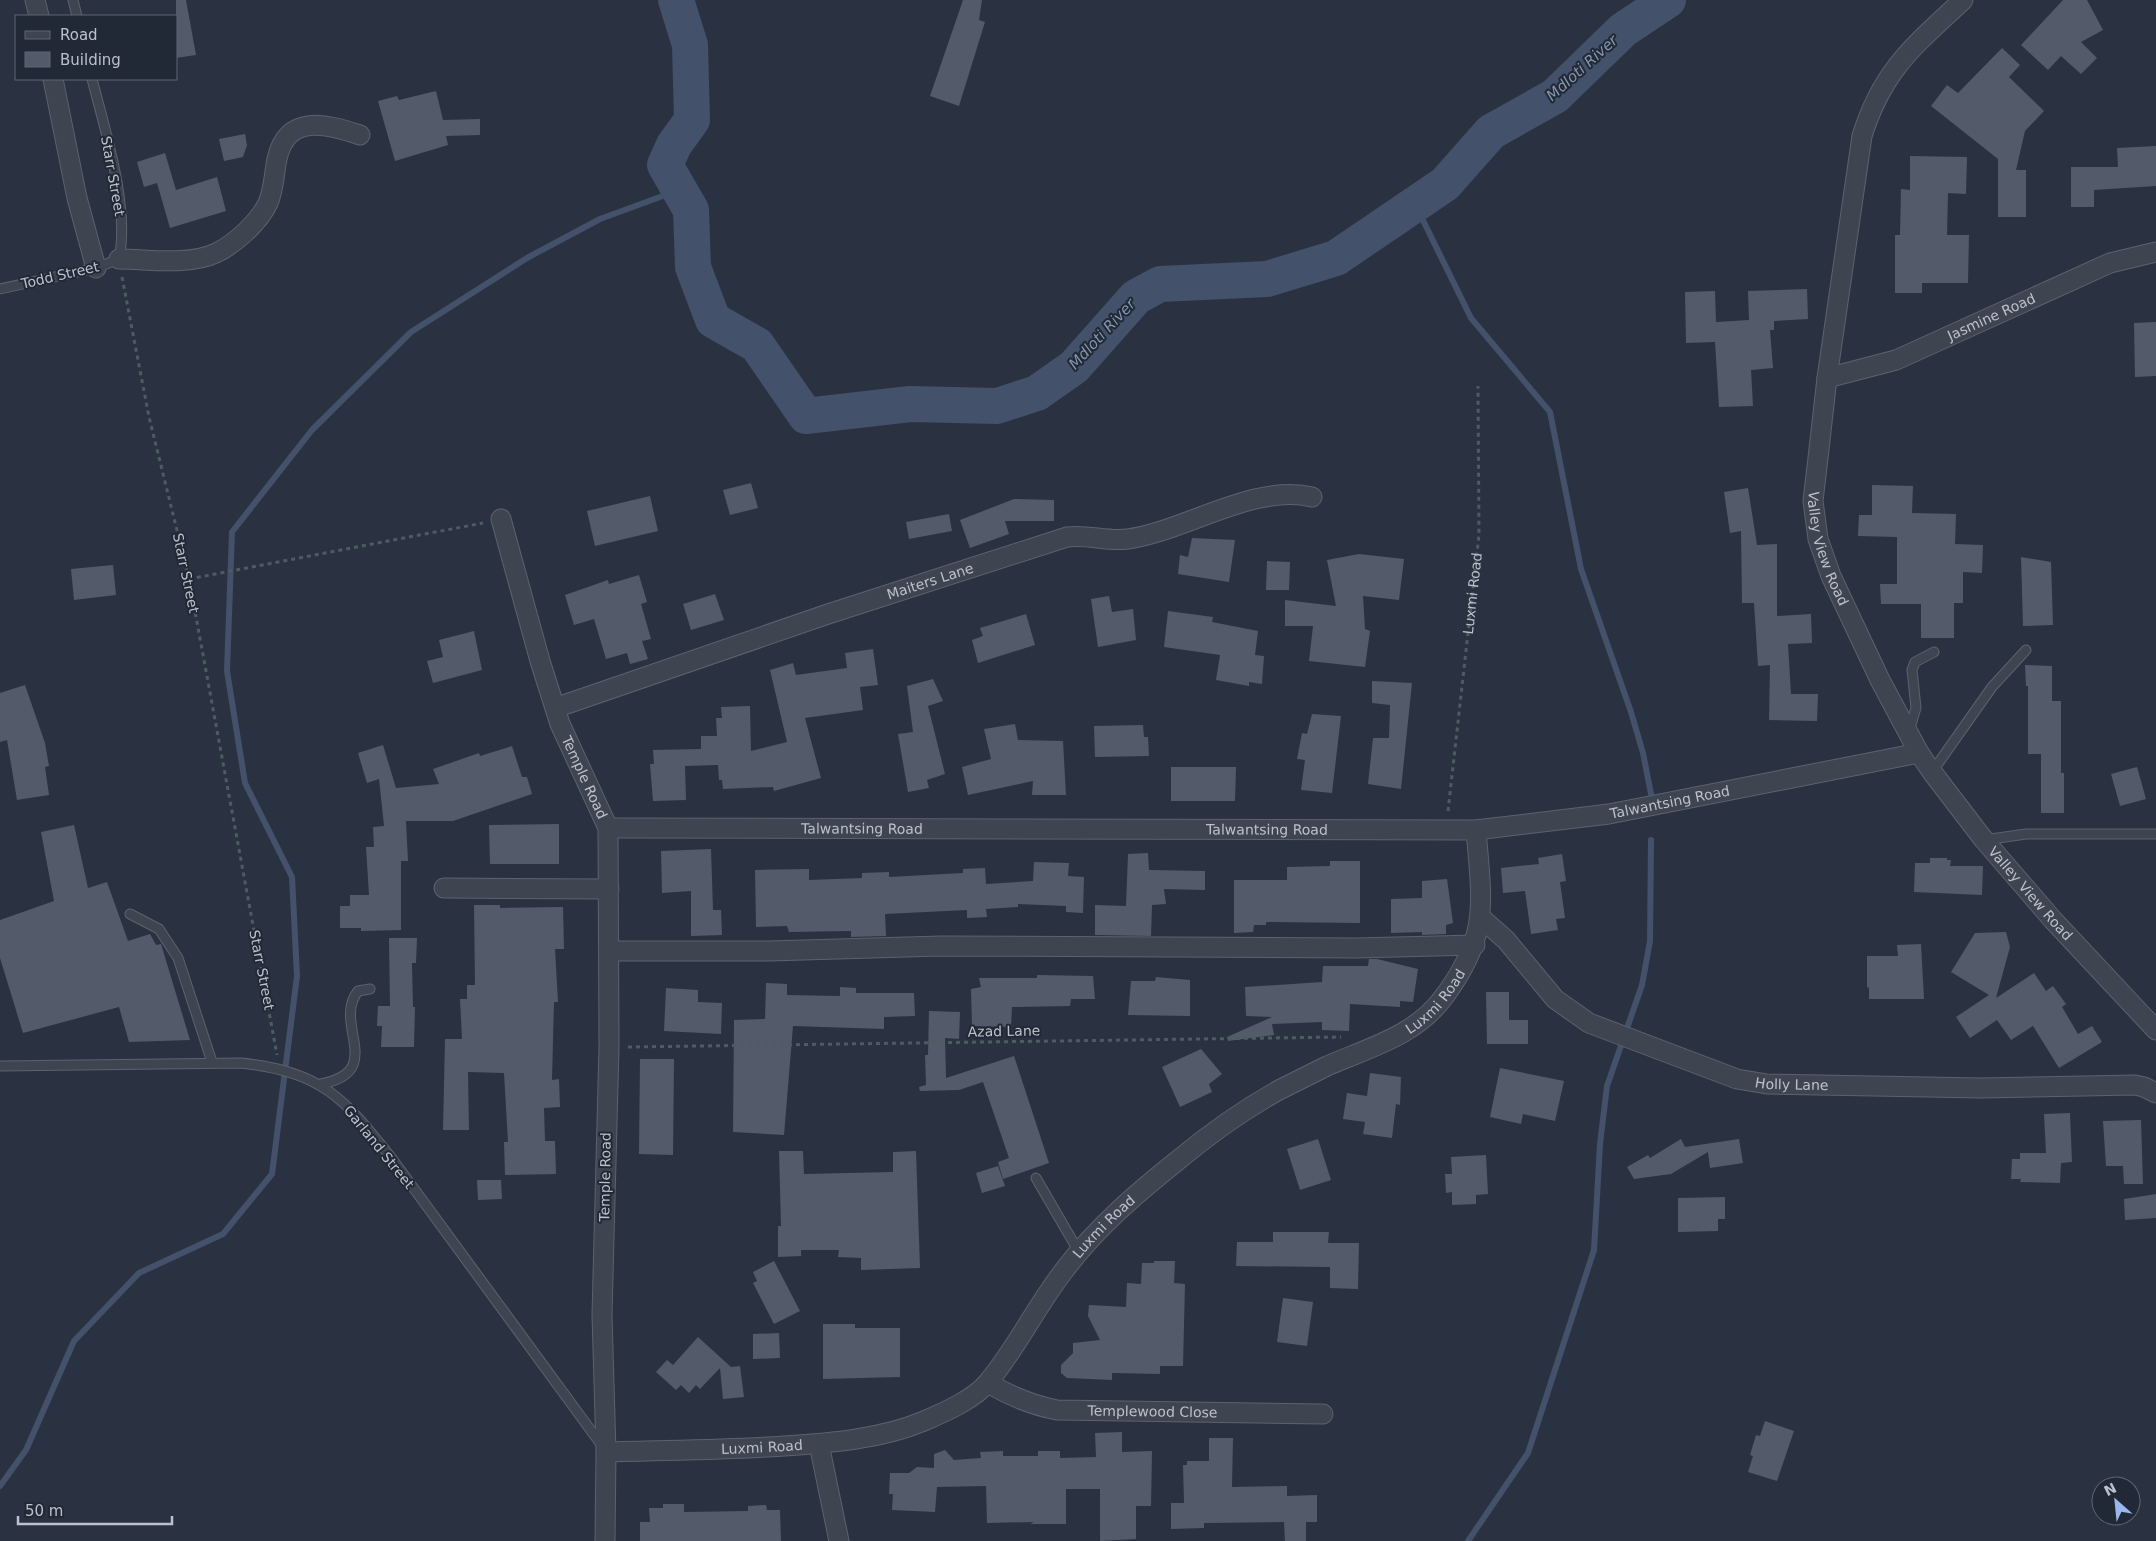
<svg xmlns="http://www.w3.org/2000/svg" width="2156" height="1541" viewBox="0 0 2156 1541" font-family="'DejaVu Sans',sans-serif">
<rect width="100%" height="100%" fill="#2a3241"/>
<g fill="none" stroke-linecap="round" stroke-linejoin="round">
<!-- stream -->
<g stroke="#43516a" stroke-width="6">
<polyline points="1415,204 1471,318 1550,412 1581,569 1631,712 1643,753 1651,794"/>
<polyline points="0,1486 26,1450 74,1341 139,1273 223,1234 272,1174 297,976 292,877 245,783 227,671 232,532 312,430 411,332 527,258 600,219 679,190"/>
<polyline points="1468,1541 1528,1453 1594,1250 1600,1144 1607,1086 1642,985 1650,941 1651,840"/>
</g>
<!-- river -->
<polyline stroke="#43516a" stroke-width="36" points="676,0 690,45 692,120 674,145 665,165 691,210 693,267 713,320 757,345 806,416 910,404 997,406 1037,393 1074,367 1136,297 1160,284 1267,279 1336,258 1445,184 1491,132 1555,96 1623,30 1668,0"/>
</g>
<!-- building -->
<g fill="#535b6b">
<polygon points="176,0 186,0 196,55 176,58"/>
<polygon points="963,0 982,0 979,20 985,22 959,106 930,96"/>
<polygon points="2063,0 2087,0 2103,30 2081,42 2097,58 2081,74 2061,56 2048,70 2021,45"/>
<polygon points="2002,48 2020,65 2009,77 2044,111 2025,131 2016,170 2026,170 2026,217 1998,217 1998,159 1931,106 1947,85 1958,93"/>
<polygon points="436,91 443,120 480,119 480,135 446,136 448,145 395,161 378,101 397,96 399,100"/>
<polygon points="245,134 247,145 243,157 224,161 219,139"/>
<polygon points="2156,146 2156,186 2094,190 2094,207 2071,207 2071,167 2118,167 2117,148"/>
<polygon points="165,153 176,190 217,177 226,211 170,228 157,183 144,187 137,162"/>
<polygon points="1910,156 1967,157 1966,194 1948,193 1947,235 1969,235 1968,283 1922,283 1922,293 1895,293 1895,235 1900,235 1901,189 1910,190"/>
<polygon points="1807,289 1808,319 1774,321 1774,330 1770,330 1773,368 1751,370 1753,406 1719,407 1715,342 1686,343 1685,292 1715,291 1716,322 1749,320 1748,291"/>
<polygon points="2156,322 2156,376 2135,377 2134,323"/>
<polygon points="751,483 758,508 730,515 723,490"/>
<polygon points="1872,485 1913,486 1912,513 1956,514 1955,544 1983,545 1982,573 1963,572 1963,603 1954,603 1954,638 1921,638 1921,604 1881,604 1880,584 1897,584 1897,537 1858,536 1859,515 1872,515"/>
<polygon points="1748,488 1757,545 1777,544 1777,616 1811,614 1812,643 1788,644 1791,694 1818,694 1817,721 1769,720 1770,665 1758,666 1754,603 1742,603 1741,531 1730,533 1724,492"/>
<polygon points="650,496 658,531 595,546 587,511"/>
<polygon points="1014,499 1054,500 1054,521 1005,521 1009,534 970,548 960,520"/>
<polygon points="949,514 952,531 909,539 906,522"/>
<polygon points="1192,538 1235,540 1229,582 1178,574 1180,555 1188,557"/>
<polygon points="1359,554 1404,559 1399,600 1363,596 1365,629 1370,631 1365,667 1309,661 1313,626 1285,626 1285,600 1336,606 1327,560"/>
<polygon points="2021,557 2051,562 2053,625 2023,626"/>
<polygon points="1267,561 1290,562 1289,590 1266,590"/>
<polygon points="113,565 116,595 74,600 71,569"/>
<polygon points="639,575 647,602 641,604 651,639 642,641 648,659 630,664 627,653 606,659 594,619 574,625 565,595 608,580 609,584"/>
<polygon points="715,594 724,620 691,630 683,604"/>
<polygon points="1109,596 1112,612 1133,609 1136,640 1098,647 1091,599"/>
<polygon points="1168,611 1213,617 1212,622 1258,631 1255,655 1264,656 1262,684 1249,682 1249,686 1216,680 1220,655 1164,647"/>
<polygon points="1026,614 1035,645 978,663 972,640 983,636 980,628"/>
<polygon points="474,631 482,670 433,683 427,661 443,657 439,640"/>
<polygon points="873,649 878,685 860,687 863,710 805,718 821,778 774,791 773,787 723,789 722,780 719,780 718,765 685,766 686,800 653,801 650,764 654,764 653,750 701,749 701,736 717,736 716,718 722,718 721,707 750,706 751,751 787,742 770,670 793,663 796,675 847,668 845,653"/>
<polygon points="2025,665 2052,666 2052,701 2061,701 2061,773 2064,773 2064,813 2041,813 2041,754 2028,754 2028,686 2026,686"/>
<polygon points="933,679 943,701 928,706 945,774 927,780 929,788 908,792 898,734 913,732 907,686"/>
<polygon points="1372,681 1412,683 1401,789 1368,784 1373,738 1389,738 1390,705 1372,703"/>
<polygon points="25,685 45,743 49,766 45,767 49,795 17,800 7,740 0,742 0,693"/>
<polygon points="1312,714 1341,716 1332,793 1301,790 1305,760 1297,759 1302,733 1307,734"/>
<polygon points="1015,724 1018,740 1063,741 1066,795 1032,795 1033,781 968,795 962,767 991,759 984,729"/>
<polygon points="1143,725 1144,737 1148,737 1149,756 1095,757 1094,726"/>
<polygon points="383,745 396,788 439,784 433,769 479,753 480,756 512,746 522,777 527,777 532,794 453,821 406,821 408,861 401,861 401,930 361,931 361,928 340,928 340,906 350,906 350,895 369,895 366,847 374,847 373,827 384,826 379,779 367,783 358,753"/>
<polygon points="1171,767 1236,767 1235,801 1171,801"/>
<polygon points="2137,767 2146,799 2120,806 2111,774"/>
<polygon points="559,824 559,864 490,864 489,825"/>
<polygon points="74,825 88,888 107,882 128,941 150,934 156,945 161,944 190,1040 129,1042 119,1007 23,1033 0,958 0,920 54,901 41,832"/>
<polygon points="711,849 713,910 721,910 722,935 691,936 691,891 662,893 661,851"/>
<polygon points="1148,853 1149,870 1205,871 1205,890 1164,889 1166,904 1152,905 1151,936 1095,935 1095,905 1126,906 1128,854"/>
<polygon points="1562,854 1566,881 1560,882 1565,918 1556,919 1558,930 1531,934 1525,891 1503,893 1501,868 1539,864 1538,858"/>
<polygon points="1930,858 1947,858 1947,860 1951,860 1950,866 1983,866 1982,895 1914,892 1915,863 1930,863"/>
<polygon points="1330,861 1360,861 1360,923 1266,922 1266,925 1254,925 1253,932 1234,933 1234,880 1287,880 1287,867 1330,866"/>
<polygon points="1034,862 1069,863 1068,876 1084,877 1083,913 1066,912 1066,906 1018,904 1018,907 986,909 987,917 967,918 967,910 885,914 886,936 851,937 851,931 789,932 787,926 756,927 755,870 809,869 809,880 862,878 862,873 889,872 889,877 963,873 963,869 985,868 986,884 1033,881"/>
<polygon points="1447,879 1453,923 1446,925 1446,934 1422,935 1422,932 1391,933 1391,899 1422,898 1422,881"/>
<polygon points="474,905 500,905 500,908 563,907 564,949 555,949 558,1002 554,1002 552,1080 559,1079 560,1107 544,1108 545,1141 555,1141 556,1174 505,1175 504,1142 508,1142 504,1073 468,1072 469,1130 443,1130 445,1039 462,1039 460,999 467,999 467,985 475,985"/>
<polygon points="2006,932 2010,947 1996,998 2034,973 2046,991 2053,986 2066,1004 2062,1007 2078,1034 2092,1026 2102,1042 2059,1068 2033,1026 2011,1040 1997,1020 1970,1038 1956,1017 1989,995 1951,972 1975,933"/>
<polygon points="389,938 417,938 416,963 412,963 413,1007 415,1007 414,1047 381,1047 382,1026 377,1026 378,1006 390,1006"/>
<polygon points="1921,944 1924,999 1869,999 1869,988 1867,987 1867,956 1898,956 1897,945"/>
<polygon points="1369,959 1377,959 1418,969 1413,1002 1400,1001 1400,1007 1350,1004 1349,1031 1322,1030 1322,1022 1272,1024 1274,1035 1228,1041 1227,1037 1272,1017 1246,1016 1245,987 1322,982 1323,966 1368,966"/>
<polygon points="1037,975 1093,976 1095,999 1071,999 1070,1006 1012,1007 1011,1027 972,1026 971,989 981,987 979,978 1037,978"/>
<polygon points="1156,977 1190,980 1190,1016 1128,1015 1131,981 1155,981"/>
<polygon points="766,983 787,984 787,995 840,996 840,987 856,988 856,993 914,993 915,1016 884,1017 884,1029 793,1026 784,1135 733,1132 734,1020 765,1019"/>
<polygon points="666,988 698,990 698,1002 722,1003 721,1034 664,1031"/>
<polygon points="1486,992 1509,992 1509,1020 1528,1020 1528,1044 1487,1044"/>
<polygon points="929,1011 960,1012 959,1039 945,1038 946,1078 1014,1056 1049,1163 1003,1179 998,1162 1009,1158 983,1082 959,1090 920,1091 919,1087 926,1085 925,1055 928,1055"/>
<polygon points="1201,1049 1222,1074 1209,1084 1212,1092 1180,1107 1162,1067"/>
<polygon points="640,1059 674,1059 673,1155 639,1154"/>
<polygon points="1500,1068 1564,1081 1555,1121 1523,1114 1521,1124 1490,1117"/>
<polygon points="1370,1073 1401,1077 1400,1105 1396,1104 1392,1138 1363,1134 1365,1122 1343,1119 1347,1093 1367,1096"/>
<polygon points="2070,1113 2072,1162 2061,1163 2060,1183 2020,1182 2021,1179 2011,1179 2012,1159 2020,1159 2020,1153 2046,1153 2044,1114"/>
<polygon points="2141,1120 2143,1184 2124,1184 2123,1166 2106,1166 2103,1121"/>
<polygon points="1318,1139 1331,1180 1300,1190 1287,1149"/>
<polygon points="1681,1139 1685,1147 1739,1139 1743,1163 1710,1168 1708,1152 1671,1174 1634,1179 1627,1167 1648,1155 1650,1158"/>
<polygon points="779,1151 803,1151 804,1174 893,1172 893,1152 916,1151 920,1268 861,1270 861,1258 838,1257 839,1250 801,1250 801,1256 778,1257 778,1226 781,1226"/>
<polygon points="1486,1155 1488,1194 1476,1195 1476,1204 1452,1205 1452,1192 1446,1193 1445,1174 1452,1174 1451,1157"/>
<polygon points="998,1166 1005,1186 982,1193 976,1173"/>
<polygon points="477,1180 501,1180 502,1199 478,1200"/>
<polygon points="2156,1194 2156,1218 2125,1220 2124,1199"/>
<polygon points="1725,1197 1725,1219 1718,1219 1718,1231 1678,1232 1678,1198"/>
<polygon points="1273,1232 1329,1232 1328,1243 1359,1243 1358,1289 1330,1288 1330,1267 1236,1266 1237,1242 1273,1242"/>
<polygon points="774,1261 800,1311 774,1324 753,1283 757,1281 753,1272"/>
<polygon points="1154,1261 1175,1261 1174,1283 1185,1284 1183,1366 1160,1366 1160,1374 1112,1373 1112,1380 1067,1378 1061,1373 1061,1365 1073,1353 1073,1343 1100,1340 1088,1316 1089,1305 1126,1307 1127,1283 1141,1284 1142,1263 1154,1263"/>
<polygon points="1283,1298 1313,1302 1307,1346 1277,1342"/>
<polygon points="823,1324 855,1324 855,1328 900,1328 900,1377 823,1379"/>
<polygon points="779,1333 780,1358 753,1359 753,1334"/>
<polygon points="698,1337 731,1367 740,1366 744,1397 723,1399 720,1368 700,1389 696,1385 689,1393 681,1385 676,1390 656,1372 667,1360 673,1365"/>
<polygon points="1765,1421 1794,1431 1777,1481 1748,1472 1753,1456 1750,1455 1756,1435 1760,1436"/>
<polygon points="1122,1432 1122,1452 1152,1451 1151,1506 1136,1506 1136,1539 1100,1541 1100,1489 1066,1489 1066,1524 1030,1524 1034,1522 987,1523 986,1486 937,1487 935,1512 892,1510 893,1494 889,1494 890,1473 909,1473 917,1467 934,1468 934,1454 945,1450 954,1460 981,1458 980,1452 1003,1451 1003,1456 1038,1456 1038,1451 1060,1451 1060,1458 1096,1457 1095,1433"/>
<polygon points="1209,1438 1233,1438 1232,1487 1287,1486 1287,1496 1317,1495 1317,1522 1306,1522 1306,1541 1285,1541 1284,1522 1204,1523 1204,1528 1171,1529 1171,1503 1184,1503 1183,1465 1187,1465 1187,1461 1209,1461"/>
<polygon points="663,1504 684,1504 684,1512 748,1511 748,1506 766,1505 767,1510 780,1510 781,1541 640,1541 640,1522 650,1522 649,1508 663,1508"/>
</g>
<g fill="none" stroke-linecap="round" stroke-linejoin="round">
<defs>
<g id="service">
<polyline points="73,0 77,16"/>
<path d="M 0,289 L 96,268 L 119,259 C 130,208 105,130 92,79"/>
<polyline points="1909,731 1916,708 1912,670 1915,662 1934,652"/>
<polyline points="1932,772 1992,687 2026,650"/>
<polyline points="1984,840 2026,834 2156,834"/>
<polyline points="130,914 159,929 178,958 212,1062"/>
<path d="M 0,1066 L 241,1063 C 323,1072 344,1098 393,1160 L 603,1447"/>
<path d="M 321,1084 C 387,1071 332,1024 358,991 L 370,989"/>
<polyline points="1036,1178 1079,1252"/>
</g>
<g id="minor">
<polyline points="35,0 39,16"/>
<path id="s2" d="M 1963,0 C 1914,46 1883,69 1862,136 L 1827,378 L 1818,458 L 1813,501 L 1818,539 L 1831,576 L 1880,680 L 1919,753 L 1932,772 L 1984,840 L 2053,920 L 2156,1030"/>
<polyline points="53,79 77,198 96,268"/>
<path d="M 119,259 C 149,259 188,266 216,253 C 235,244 259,222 268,203 C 274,189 274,174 277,159 C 287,113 327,124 360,135"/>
<path id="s3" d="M 1827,378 L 1896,360 L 2110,263 L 2156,252"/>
<path id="s4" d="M 501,519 L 540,661 L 560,724 L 608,828 L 609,1047 L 602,1315 L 606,1452 L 605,1541"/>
<path id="s5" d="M 555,708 L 828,614 L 1067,537 C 1088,534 1107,542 1128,539 C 1185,531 1255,483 1312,497"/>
<path id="s6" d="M 608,828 L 1476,830 L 1609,814 L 1919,753"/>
<polyline points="444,888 609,889"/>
<path id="s7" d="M 1481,918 L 1506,940 L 1555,999 L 1589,1023 L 1737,1079 L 1767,1084 L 1981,1088 L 2135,1085 L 2144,1087 L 2156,1093"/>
<polyline points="609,951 769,951 941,946 1357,948 1475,945"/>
<path id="s8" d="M 988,1383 C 1010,1396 1031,1405 1057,1410 L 1323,1414"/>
<polyline points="819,1444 839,1541"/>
<path id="s9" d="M 606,1452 C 666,1450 725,1450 784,1446 C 831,1443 881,1439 924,1421 C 945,1412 975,1399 989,1381 C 1018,1346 1038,1303 1066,1268 C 1097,1227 1137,1193 1177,1161 C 1208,1135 1243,1110 1279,1090 C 1295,1082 1311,1074 1327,1066 C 1368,1048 1415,1036 1443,998 C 1490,936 1482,903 1476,830"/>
</g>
</defs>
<!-- service casing -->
<use href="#service" stroke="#5c626e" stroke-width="11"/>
<!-- minor casing -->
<use href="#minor" stroke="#5c626e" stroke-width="21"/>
<!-- path -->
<g stroke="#4c5d61" stroke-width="3" stroke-dasharray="4 4" stroke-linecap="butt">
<polyline points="122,277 149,417 189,579 277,1055"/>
<polyline points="189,579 483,523"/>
<path id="s1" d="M 1448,811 L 1479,535 L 1478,386"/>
<polyline points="628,1047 1341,1037"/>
</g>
<!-- service -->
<use href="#service" stroke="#3e4551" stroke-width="9"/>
<!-- minor -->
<use href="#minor" stroke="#3e4551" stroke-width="19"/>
</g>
<g text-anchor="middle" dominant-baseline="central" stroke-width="4" stroke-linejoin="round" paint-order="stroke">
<!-- street labels -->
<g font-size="14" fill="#bbc0cb" stroke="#222936">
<text transform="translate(113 176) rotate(80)">Starr Street</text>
<text transform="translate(60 275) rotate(-13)">Todd Street</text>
<text stroke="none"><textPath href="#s3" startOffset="176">Jasmine Road</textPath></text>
<text stroke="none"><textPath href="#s2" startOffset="590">Valley View Road</textPath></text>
<text transform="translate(186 573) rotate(78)">Starr Street</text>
<text stroke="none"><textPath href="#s5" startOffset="396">Maiters Lane</textPath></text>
<text stroke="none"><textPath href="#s1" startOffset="219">Luxmi Road</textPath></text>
<text stroke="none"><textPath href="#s4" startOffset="272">Temple Road</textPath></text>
<text stroke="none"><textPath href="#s6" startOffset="1064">Talwantsing Road</textPath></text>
<text stroke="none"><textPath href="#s6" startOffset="254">Talwantsing Road</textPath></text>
<text stroke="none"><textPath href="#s6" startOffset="659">Talwantsing Road</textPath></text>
<text stroke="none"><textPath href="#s2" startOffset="995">Valley View Road</textPath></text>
<text transform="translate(262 970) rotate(79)">Starr Street</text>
<text stroke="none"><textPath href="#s9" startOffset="996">Luxmi Road</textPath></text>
<text transform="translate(1004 1031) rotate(-1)">Azad Lane</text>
<text stroke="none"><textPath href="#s7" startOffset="365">Holly Lane</textPath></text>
<text transform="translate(379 1147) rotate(51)">Garland Street</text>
<text transform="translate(605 1177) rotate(-89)">Temple Road</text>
<text stroke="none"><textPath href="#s9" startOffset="591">Luxmi Road</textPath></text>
<text stroke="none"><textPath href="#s8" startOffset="170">Templewood Close</textPath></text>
<text stroke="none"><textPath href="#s9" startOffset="156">Luxmi Road</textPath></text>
</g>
<!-- water labels -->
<g font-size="15" font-style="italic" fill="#8595af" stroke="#222936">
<text transform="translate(1582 68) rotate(-42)">Mdloti River</text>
<text transform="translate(1102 334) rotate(-47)">Mdloti River</text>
</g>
</g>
<!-- legend -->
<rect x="15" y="15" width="162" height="65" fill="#222936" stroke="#5f6572"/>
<rect x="25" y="31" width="25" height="8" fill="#3e4551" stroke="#5f6572"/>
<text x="60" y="40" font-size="15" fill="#bbc0cb">Road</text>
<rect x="25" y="52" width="25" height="15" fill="#535b6b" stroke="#5f6572"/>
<text x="60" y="65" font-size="15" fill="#bbc0cb">Building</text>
<!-- north arrow -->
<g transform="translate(2116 1501) rotate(333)"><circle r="24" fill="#222936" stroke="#5f6572"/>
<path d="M0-4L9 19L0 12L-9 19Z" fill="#9bb7f0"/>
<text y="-8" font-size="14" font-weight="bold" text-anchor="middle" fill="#bbc0cb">N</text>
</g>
<!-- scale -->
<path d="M18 1516v8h154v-8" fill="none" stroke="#bbc0cb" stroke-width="2.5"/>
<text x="25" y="1516" font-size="15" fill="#bbc0cb" stroke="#222936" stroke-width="4" paint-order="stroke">50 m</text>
</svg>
